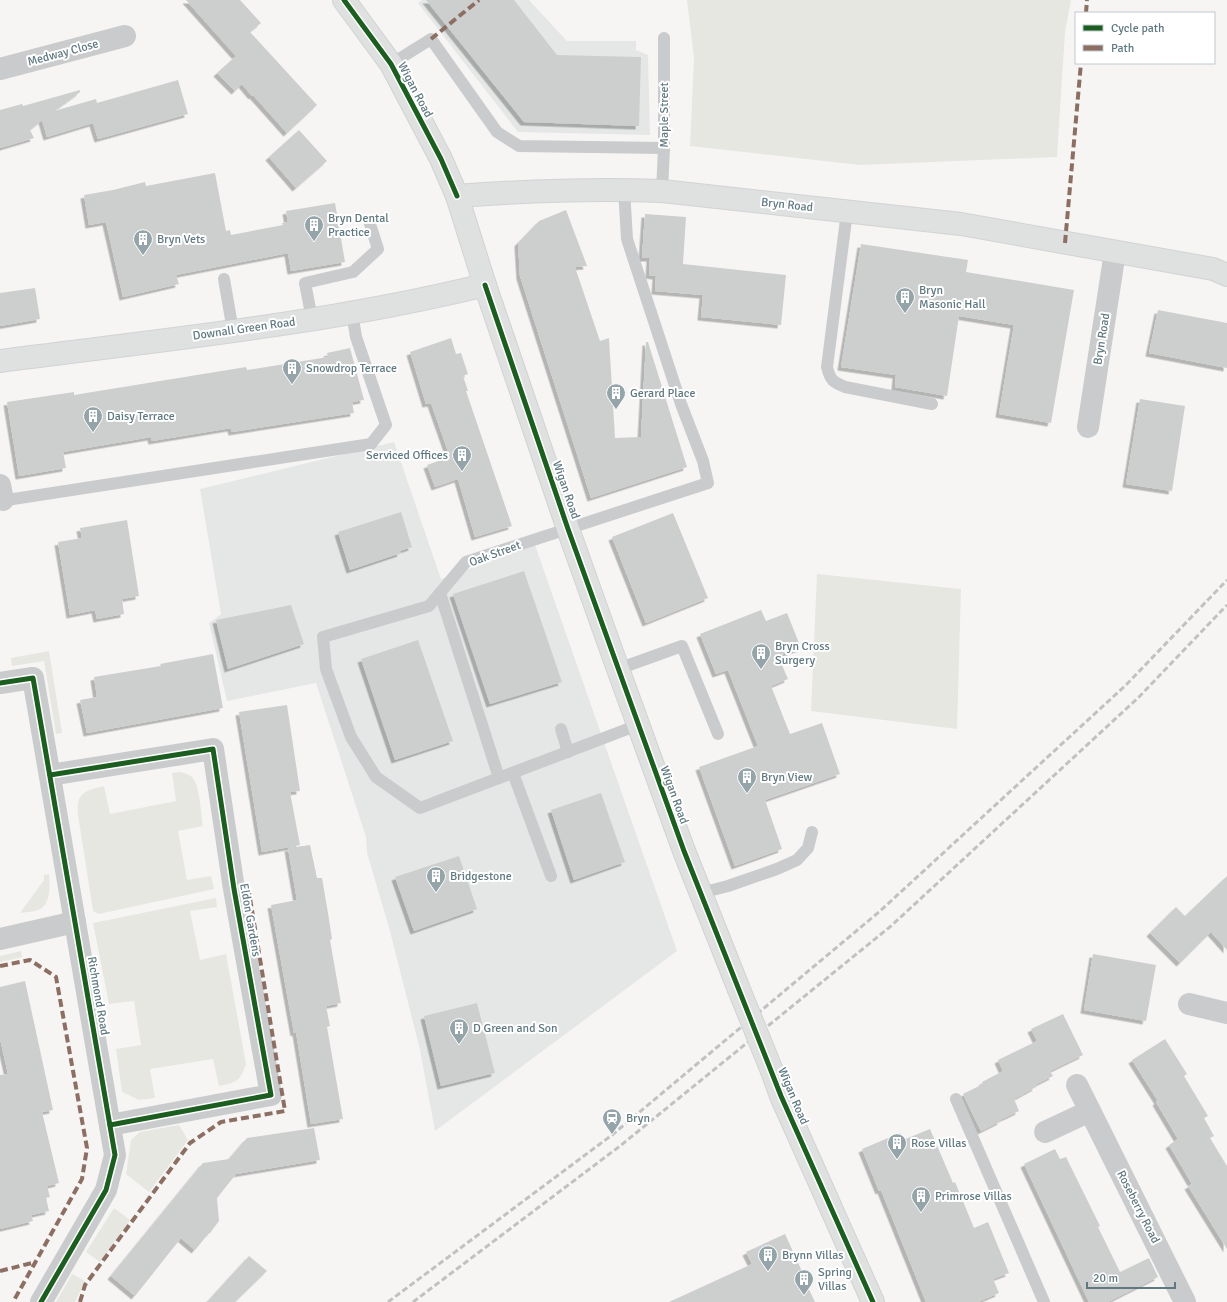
<svg xmlns="http://www.w3.org/2000/svg" width="1227" height="1302" viewBox="0 0 1227 1302" font-family="Signika,sans-serif">
<defs>
<filter id="shadow"><feDropShadow dx="-3.5" dy="3.5" stdDeviation="0" flood-color="#0004"/></filter>
</defs>
<rect width="100%" height="100%" fill="#f6f5f4"/>
<!-- built -->
<g fill="#e5e7e7">
<polygon points="422,0 529,0 567,41 636,41 636,50 648,55 650,135 518,132 418,3"/>
<polygon points="394,442 441,579 535,545 677,951 435,1131 420,1050 390,931 367,853 366,837 316,683 227,701 209,623 221,614 200,489"/>
</g>
<!-- green -->
<g fill="#e6e7e1">
<polygon points="687,0 1071,0 1065,32 1057,157 860,165 690,146 694,58"/>
<polygon points="817,574 961,589 957,729 811,711"/>
<polygon points="49,651 62,733 56,734 44,661 12,666 11,658"/>
<path d="M 180,772 C 184,773 188,774 192,777 C 200,785 201,815 203,826 L 178,831 L 187,880 L 211,876 L 214,889 L 99,914 L 93,911 L 78,815 C 76,792 85,791 104,786 L 110,814 L 176,801 L 172,773 Z"/>
<path d="M 49,874 C 50,884 51,900 42,908 C 36,912 27,912 20,913 L 44,880 L 44,875 Z"/>
<path d="M 216,898 L 217,907 L 190,911 L 200,960 L 226,954 L 246,1064 C 240,1081 238,1082 219,1086 L 213,1059 L 150,1069 L 155,1098 L 139,1100 L 122,1092 L 116,1049 L 141,1045 L 134,1001 L 109,1004 L 93,923 Z"/>
<polygon points="21,951 22,957 0,962 0,956"/>
<polygon points="179,1125 188,1140 149,1192 126,1174 131,1140 140,1132"/>
<polygon points="114,1208 130,1220 100,1262 86,1252"/>
<polygon points="72,1274 85,1281 75,1302 56,1302"/>
</g>
<!-- building -->
<g fill="#cdcfcf" filter="url(#shadow)">
<polygon points="186,0 240,0 261,23 250,32 317,105 287,133 253,95 252,96 242,84 235,91 217,73 236,56"/>
<polygon points="426,0 514,0 557,55 641,57 639,126 524,122"/>
<polygon points="178,80 188,114 98,139 93,123 47,137 42,120 30,130 34,138 0,148 0,110 22,104 23,106 80,90 80,92 54,111 96,99 97,103"/>
<polygon points="299,130 327,161 296,188 269,157"/>
<polygon points="215,173 226,231 230,230 231,235 283,225 282,223 288,222 286,211 335,203 345,262 291,271 288,253 176,275 179,284 123,297 106,222 89,225 84,195 113,190 145,182 146,186"/>
<polygon points="566,210 587,266 575,267 600,341 609,338 615,438 641,437 646,342 648,342 687,467 591,498 520,276 518,243 539,221"/>
<polygon points="645,214 686,217 683,264 786,275 781,325 701,317 703,295 655,291 656,276 649,275 650,258 642,258"/>
<polygon points="861,244 968,260 966,272 1074,290 1051,423 999,414 1014,325 959,316 947,396 895,387 896,375 841,367"/>
<polygon points="35,288 40,319 0,326 0,293"/>
<polygon points="1158,310 1227,323 1227,368 1149,353"/>
<polygon points="451,338 456,354 461,353 468,374 463,376 468,391 466,391 512,526 475,537 458,479 435,487 427,465 450,457 431,403 426,404 410,352"/>
<polygon points="350,348 364,400 352,402 354,413 232,432 231,428 152,441 151,437 63,452 66,468 19,476 7,402 74,392 74,395 246,367 247,370 328,357 327,353"/>
<polygon points="1140,399 1185,406 1172,491 1126,484"/>
<polygon points="401,512 412,547 400,551 401,553 350,570 338,532"/>
<polygon points="673,513 708,598 646,623 612,537"/>
<polygon points="127,520 139,596 122,599 124,614 97,619 95,610 70,615 58,542 82,538 80,528"/>
<polygon points="524,571 562,682 490,704 453,594"/>
<polygon points="291,605 304,644 228,669 216,620"/>
<polygon points="761,610 766,621 787,613 801,648 778,656 788,679 771,686 790,734 822,723 840,774 765,800 782,849 735,866 699,767 758,746 728,670 716,674 700,634"/>
<polygon points="418,640 453,741 395,760 361,659"/>
<polygon points="213,654 223,708 87,733 80,700 97,697 94,677 161,666 160,664"/>
<polygon points="287,705 300,791 290,792 300,845 262,852 239,712"/>
<polygon points="601,793 625,862 574,880 551,810"/>
<polygon points="310,845 317,878 322,878 328,913 332,939 330,940 341,1003 326,1006 330,1026 327,1027 343,1119 311,1124 296,1032 294,1033 271,905 297,900 288,848"/>
<polygon points="459,856 477,909 414,931 395,877"/>
<polygon points="1227,876 1227,950 1211,932 1180,963 1150,933 1176,907 1185,916"/>
<polygon points="1093,954 1156,965 1146,1021 1084,1010"/>
<polygon points="25,981 53,1110 42,1112 59,1183 47,1186 50,1197 46,1198 49,1211 31,1215 33,1221 0,1229 0,1075 8,1074 0,1038 0,987"/>
<polygon points="477,1003 495,1073 441,1086 424,1016"/>
<polygon points="1063,1014 1083,1055 1050,1071 1053,1076 1035,1085 1036,1087 1014,1099 1019,1111 1000,1120 1001,1121 981,1131 963,1094 983,1084 982,1082 1003,1071 998,1060 1037,1041 1031,1029"/>
<polygon points="1165,1039 1187,1074 1184,1076 1208,1116 1204,1118 1214,1136 1210,1138 1227,1166 1227,1249 1188,1186 1192,1184 1169,1145 1178,1139 1156,1102 1158,1101 1132,1060"/>
<polygon points="314,1128 320,1160 236,1174 217,1198 219,1221 210,1233 209,1233 195,1250 181,1238 135,1296 111,1276 203,1163 229,1159 247,1138"/>
<polygon points="930,1129 953,1183 955,1182 974,1228 988,1222 1009,1273 993,1279 999,1293 978,1302 926,1302 881,1190 879,1191 862,1149 900,1133 903,1140"/>
<polygon points="1055,1149 1060,1159 1066,1157 1100,1226 1098,1227 1120,1272 1149,1258 1158,1277 1108,1302 1089,1302 1024,1164"/>
<polygon points="785,1234 806,1280 805,1281 815,1302 669,1302 752,1264 746,1252"/>
<polygon points="249,1256 267,1271 235,1302 207,1302"/>
</g>
<g fill="none" stroke-linecap="round" stroke-linejoin="round">
<defs>
<g id="secondary">
<path d="M 457,196 C 525,191 593,188 662,191 L 961,224 L 1213,269 L 1227,275"/>
<path d="M 0,361 C 162,340 326,324 485,285"/>
</g>
<g id="primary">
<polyline points="344,0 391,64 441,159 457,196 485,285 568,529 618,669 684,851 738,987"/>
<polyline points="772,1071 781,1096 873,1302"/>
</g>
</defs>
<!-- secondary casing -->
<use href="#secondary" stroke="#d2d3d4" stroke-width="24"/>
<!-- primary casing -->
<use href="#primary" stroke="#d2d2d2" stroke-width="24"/>
<!-- service -->
<g stroke="#cacbcc" stroke-width="12">
<polyline points="391,64 431,39 497,132 519,146 664,148"/>
<polyline points="624,189 627,239 681,404 703,461 708,483 466,562 429,606 323,637 326,669 351,737 376,777 420,808 638,725"/>
<polyline points="662,191 664,148 664,38"/>
<path d="M 847,212 L 827,367 C 830,380 833,382 845,387 L 932,404"/>
<polyline points="224,279 233,331"/>
<polyline points="312,319 305,283 353,272 378,249 370,224"/>
<polyline points="0,501 371,444 386,425 356,337 352,313"/>
<polyline points="440,593 499,778"/>
<polyline points="618,669 682,646 718,734"/>
<polyline points="561,729 568,752"/>
<polyline points="513,773 551,876"/>
<polyline points="701,893 728,886 777,869 797,860 808,848 812,832"/>
<polyline points="956,1099 1044,1302"/>
</g>
<!-- minor -->
<g stroke="#cacbcc" stroke-width="22">
<polyline points="0,69 125,36"/>
<polyline points="1088,427 1115,252"/>
<polyline points="0,485 3,500"/>
<polyline points="0,683 33,678 115,1155 106,1190 41,1302"/>
<polyline points="50,775 213,749 234,889 271,1095 110,1125"/>
<polyline points="0,939 75,922"/>
<polyline points="1189,1004 1227,1013"/>
<polyline points="1090,1111 1185,1302"/>
<polyline points="1045,1132 1090,1111 1077,1085"/>
</g>
<!-- secondary -->
<use href="#secondary" stroke="#dfe0e0" stroke-width="22"/>
<!-- primary -->
<use href="#primary" stroke="#dfe0e0" stroke-width="22"/>
<!-- rail -->
<g stroke="#c0c1c2" stroke-width="3" stroke-dasharray="6 3" stroke-linecap="butt">
<polyline points="388,1302 612,1135 879,912 1126,685 1227,580"/>
<polyline points="413,1302 620,1146 891,926 1139,697 1227,605"/>
</g>
<defs>
<polyline id="primary-bridge" points="738,987 772,1071"/>
</defs>
<!-- primary-bridge casing -->
<use href="#primary-bridge" stroke="#d2d2d2" stroke-width="24" stroke-linecap="butt"/>
<!-- primary-bridge -->
<use href="#primary-bridge" stroke="#dfe0e0" stroke-width="22"/>
<!-- quiet -->
<g stroke="#8d6e63" stroke-width="4" stroke-dasharray="8 4" stroke-linecap="butt">
<polyline points="1086,13 1087,0"/>
<polyline points="431,39 479,0"/>
<polyline points="1065,243 1081,63"/>
<polyline points="0,966 30,960 56,977 87,1148 82,1179 13,1302"/>
<polyline points="0,1271 36,1262"/>
<polyline points="80,1302 85,1285 190,1143 221,1122 285,1111 248,886"/>
</g>
<defs>
<g id="cycleway">
<polyline points="344,0 391,64 441,159 457,196"/>
<polyline points="485,285 568,529 684,851 781,1096 873,1302"/>
<polyline points="0,683 33,678 115,1155 106,1190 41,1302"/>
<polyline points="50,775 213,749 234,889 271,1095 110,1125"/>
</g>
</defs>
<!-- cycleway casing -->
<use href="#cycleway" stroke="#fff" stroke-width="8"/>
<!-- cycleway -->
<use href="#cycleway" stroke="#1b5e20" stroke-width="5"/>
</g>
<!-- icons -->
<defs>
<symbol id="building-pin" viewBox="-11 -11 22 30"><path d="M0 17L-7.5 6A9.5 9.5 0 1 1 7.5 6Z" fill="#94a4a9" stroke="#fff"/><path d="M-4-6H4V6H1V3H-1V6H-4ZM-2.5-4.3h1.7v1.8h-1.7ZM.8-4.3h1.7v1.8H.8ZM-2.5-1h1.7V.8h-1.7ZM.8-1h1.7V.8H.8Z" fill="#fff"/></symbol>
<symbol id="station-pin" viewBox="-11 -11 22 30"><path d="M0 17L-7.5 6A9.5 9.5 0 1 1 7.5 6Z" fill="#94a4a9" stroke="#fff"/><path d="M-3-6H3Q5-6 5-4V2Q5 4 3 4L4.5 6H3L1.5 4h-3L-3 6H-4.5L-3 4Q-5 4-5 2V-4Q-5-6-3-6ZM-3.5-4v3h7v-3ZM-3.5 1v1.5H-2V1ZM2 1v1.5H3.5V1Z" fill="#fff"/></symbol>
</defs>
<g fill-rule="evenodd">
<use href="#building-pin" x="303" y="214" width="22" height="30"/>
<use href="#building-pin" x="132" y="228" width="22" height="30"/>
<use href="#building-pin" x="894" y="286" width="22" height="30"/>
<use href="#building-pin" x="281" y="357" width="22" height="30"/>
<use href="#building-pin" x="605" y="382" width="22" height="30"/>
<use href="#building-pin" x="82" y="405" width="22" height="30"/>
<use href="#building-pin" x="451" y="444" width="22" height="30"/>
<use href="#building-pin" x="750" y="642" width="22" height="30"/>
<use href="#building-pin" x="736" y="766" width="22" height="30"/>
<use href="#building-pin" x="425" y="865" width="22" height="30"/>
<use href="#building-pin" x="448" y="1017" width="22" height="30"/>
<use href="#station-pin" x="601" y="1107" width="22" height="30"/>
<use href="#building-pin" x="886" y="1132" width="22" height="30"/>
<use href="#building-pin" x="910" y="1185" width="22" height="30"/>
<use href="#building-pin" x="757" y="1244" width="22" height="30"/>
<use href="#building-pin" x="793" y="1268" width="22" height="30"/>
</g>
<g text-anchor="middle" dominant-baseline="central" stroke-width="4" stroke-linejoin="round" paint-order="stroke">
<!-- street labels -->
<g font-size="12" fill="#607981" stroke="#fff">
<text transform="translate(63 53) rotate(-15)">Medway Close</text>
<text transform="translate(415 90) rotate(62)">Wigan Road</text>
<text transform="translate(664 115) rotate(-90)">Maple Street</text>
<text transform="translate(787 205) rotate(6)">Bryn Road</text>
<text transform="translate(244 329) rotate(-8)">Downall Green Road</text>
<text transform="translate(1102 339) rotate(-81)">Bryn Road</text>
<text transform="translate(566 490) rotate(71)">Wigan Road</text>
<text transform="translate(495 554) rotate(-20)">Oak Street</text>
<text transform="translate(674 795) rotate(70)">Wigan Road</text>
<text transform="translate(250 920) rotate(80)">Eldon Gardens</text>
<text transform="translate(98 996) rotate(80)">Richmond Road</text>
<text transform="translate(793 1096) rotate(67)">Wigan Road</text>
<text transform="translate(1138 1207) rotate(63)">Roseberry Road</text>
</g>
<!-- poi labels -->
<g font-size="12" fill="#607981" stroke="#fff" text-anchor="start">
<text x="328" y="218">Bryn Dental<tspan x="328" dy="14">Practice</tspan></text>
<text x="157" y="239">Bryn Vets</text>
<text x="919" y="290">Bryn<tspan x="919" dy="14">Masonic Hall</tspan></text>
<text x="306" y="368">Snowdrop Terrace</text>
<text x="630" y="393">Gerard Place</text>
<text x="107" y="416">Daisy Terrace</text>
<text x="448" y="455" text-anchor="end">Serviced Offices</text>
<text x="775" y="646">Bryn Cross<tspan x="775" dy="14">Surgery</tspan></text>
<text x="761" y="777">Bryn View</text>
<text x="450" y="876">Bridgestone</text>
<text x="473" y="1028">D Green and Son</text>
<text x="626" y="1118">Bryn</text>
<text x="911" y="1143">Rose Villas</text>
<text x="935" y="1196">Primrose Villas</text>
<text x="782" y="1255">Brynn Villas</text>
<text x="818" y="1272">Spring<tspan x="818" dy="14">Villas</tspan></text>
</g>
</g>
<!-- legend -->
<rect x="1075" y="12" width="140" height="52" fill="#ffffff" stroke="#bfc9cd"/>
<rect x="1083" y="25" width="20" height="6" fill="#1b5e20" stroke="#bfc9cd"/>
<text x="1111" y="32" font-size="12" fill="#607981">Cycle path</text>
<rect x="1083" y="45" width="20" height="6" fill="#8d6e63" stroke="#bfc9cd"/>
<text x="1111" y="52" font-size="12" fill="#607981">Path</text>
<!-- scale -->
<path d="M1087 1282v6h88v-6" fill="none" stroke="#607981" stroke-width="2"/>
<text x="1093" y="1282" font-size="12" fill="#607981" stroke="#ffffff" stroke-width="3" paint-order="stroke">20 m</text>
</svg>
